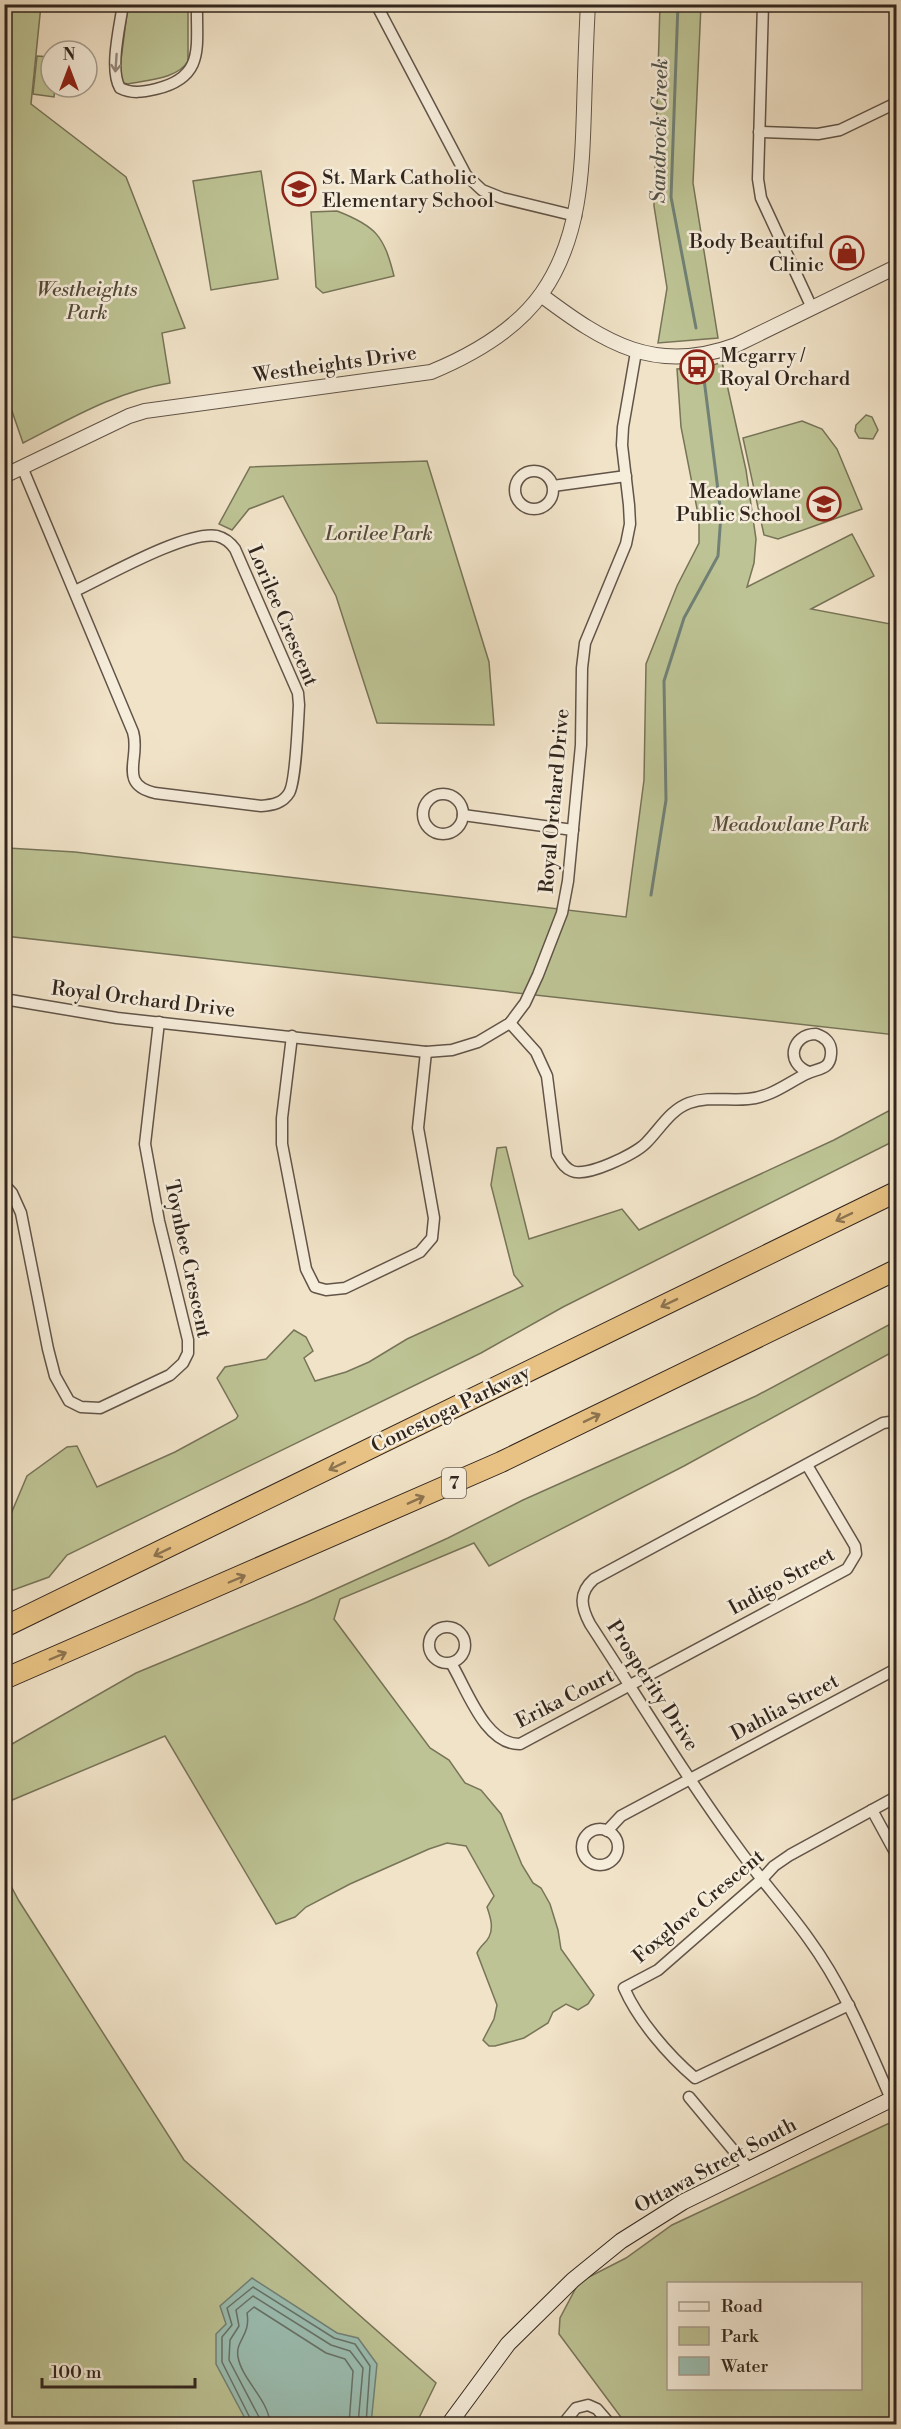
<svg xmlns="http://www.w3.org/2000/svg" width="901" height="2429" viewBox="0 0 901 2429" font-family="'Libre Bodoni',serif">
<rect width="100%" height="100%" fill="#f1e3c8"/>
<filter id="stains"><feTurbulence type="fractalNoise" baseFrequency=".00333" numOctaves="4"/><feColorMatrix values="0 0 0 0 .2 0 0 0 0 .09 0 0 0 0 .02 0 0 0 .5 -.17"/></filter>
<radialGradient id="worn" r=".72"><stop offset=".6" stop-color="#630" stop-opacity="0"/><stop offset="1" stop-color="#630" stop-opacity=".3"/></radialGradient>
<!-- green -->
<g fill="#bdc394" stroke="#777458" stroke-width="1.5" fill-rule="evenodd">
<path d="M 4,5 L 41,5 L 31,104 L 126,177 L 185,328 L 162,333 L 170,383 C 115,392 72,418 23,443 L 4,388 Z"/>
<path d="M 128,5 L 188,5 L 188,61 C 178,79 146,80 128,84 L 123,83 L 119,76 Z"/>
<polygon points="660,5 701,5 693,183 718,338 658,343 667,288 654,206"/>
<polygon points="37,56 51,57 51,87 55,87 54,97 33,94"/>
<polygon points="261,171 278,279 211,290 193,181"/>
<path d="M 337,211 C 376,226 384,236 394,276 L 323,293 L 316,287 L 311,212 Z"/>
<polygon points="722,362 746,470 756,539 754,563 747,587 852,534 874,576 811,609 896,625 896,1035 5,936 4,880 8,848 75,852 626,917 644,780 646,664 677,586 699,543 699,519 681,427 677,369 708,367"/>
<polygon points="866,415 872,417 878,430 873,439 859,438 855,431 856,425"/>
<polygon points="802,421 822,429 837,449 862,509 778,539 764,535 743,438"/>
<polygon points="427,461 489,662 494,725 377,723 336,596 283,496 249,509 232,530 219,524 250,467"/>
<polygon points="896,1107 896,1140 563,1307 481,1353 67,1555 49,1577 5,1593 5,1528 27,1476 67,1447 77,1446 97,1487 175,1452 236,1419 238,1416 217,1378 225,1367 266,1359 294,1330 306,1337 313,1351 304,1358 315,1381 346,1372 369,1362 407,1339 523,1286 514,1275 491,1185 497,1148 506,1147 529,1239 622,1209 639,1230 834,1140"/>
<path d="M 896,1321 L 896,1350 L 684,1466 L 489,1566 L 474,1543 L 340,1599 L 334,1619 L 430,1748 L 449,1760 L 465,1783 L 481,1790 L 501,1814 L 522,1865 L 533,1883 L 541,1888 L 550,1904 L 558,1930 L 561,1949 L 594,1995 L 588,2004 L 578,2010 L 566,2004 L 553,2012 L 548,2023 L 524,2038 L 495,2046 L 489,2046 L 483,2040 L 494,2019 L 497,2005 L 477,1953 C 480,1946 486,1943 489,1937 C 494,1927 490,1916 487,1907 L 494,1896 L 466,1846 L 447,1843 L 429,1849 L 350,1884 L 306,1907 L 295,1917 L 276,1924 L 165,1736 L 5,1803 L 5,1748 L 136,1673 L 307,1602 L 448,1538 L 523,1500 L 756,1396 Z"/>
<polygon points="4,1873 19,1901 184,2160 436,2383 416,2424 5,2424"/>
<path d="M 896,2120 L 896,2424 L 626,2424 L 559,2334 L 560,2318 L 579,2282 L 626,2258 L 672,2225 ZM 668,2284 L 860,2284 L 860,2388 L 668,2388 Z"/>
</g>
<!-- water -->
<polygon fill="#9bbeb2" stroke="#718176" stroke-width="1.5" points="252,2278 337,2333 358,2338 377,2364 371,2424 248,2424 216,2364 216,2334 226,2324 220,2306"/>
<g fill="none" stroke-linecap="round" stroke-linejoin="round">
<!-- shore -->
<g stroke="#667268" stroke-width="1.5">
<polyline points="253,2424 222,2362 222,2337 232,2325 227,2308 253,2287 334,2338 355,2344 370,2366 366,2424"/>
<polyline points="261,2424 259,2417 229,2360 230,2340 239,2326 236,2310 253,2296 331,2345 350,2351 363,2368 358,2424"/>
<path d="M 270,2424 C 269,2400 242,2380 238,2357 C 235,2340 251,2336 247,2313 L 254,2307 L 326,2353 L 345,2359 L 353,2371 L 349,2424"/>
</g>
<!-- stream -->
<g stroke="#718176" stroke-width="3">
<polyline points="678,4 671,197 696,328"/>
<polyline points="651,895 666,800 664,681 684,618 718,556 721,514 704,379"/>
</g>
<defs>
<g id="minor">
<path d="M 123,4 C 120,26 109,69 120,88 C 132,94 143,92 156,89 C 206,77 196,46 197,4"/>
<polyline points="376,4 466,175 482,190 502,198 576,216"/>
<polyline points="763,4 758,179 761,198 812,308"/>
<polyline points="759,132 818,134 840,130 896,103"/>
<path d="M 22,467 L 133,732 C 141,758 117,784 155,793 L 261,806 C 273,805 283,803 289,793 C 296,782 298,721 299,705 L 298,693 L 235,549 C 230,542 225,538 217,536 C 187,530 105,577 75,591"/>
<circle cx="534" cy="490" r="19"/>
<polyline points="553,486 626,476"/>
<circle cx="443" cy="814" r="20"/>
<polyline points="463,815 573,830"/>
<polyline points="4,999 117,1018 426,1052 452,1050 478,1042 510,1023 525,1003 538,975 562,913 568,881 581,745 582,668 585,643 626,544 630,524 629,505 622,445 623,427 636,352"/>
<path d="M 510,1023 L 536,1052 L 547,1076 L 557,1155 C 561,1161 564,1168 572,1171 C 586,1178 635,1154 646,1143 C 660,1129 670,1110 689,1103 C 708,1096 728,1101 748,1099 C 771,1097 786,1084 806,1074 C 817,1068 830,1071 831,1054 C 832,1043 825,1037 816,1034 C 791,1034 785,1064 809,1072"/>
<polyline points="292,1036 282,1118 282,1144 306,1269 315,1287 326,1290 345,1288 420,1252 432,1238 434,1218 418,1128 426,1052"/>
<polyline points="4,1184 12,1193 21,1213 48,1349 55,1376 69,1401 81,1407 100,1408 170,1375 183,1363 188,1353 188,1340 159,1221 145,1144 159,1022"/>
<circle cx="447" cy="1645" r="18"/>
<path d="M 451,1663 C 467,1689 485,1745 520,1744 L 847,1569 L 856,1554 L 855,1546 L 807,1465"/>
<polyline points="872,1810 896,1854"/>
<circle cx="600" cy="1847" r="18"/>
<polyline points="607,1831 621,1816 896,1669"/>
<path d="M 849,2005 L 695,2078 C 668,2055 638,2020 624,1988 L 658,1970 L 762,1879 L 774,1866 L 790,1855 L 896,1797"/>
<polyline points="689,2097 749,2169"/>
<path d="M 891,2099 C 867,2044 844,1987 808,1938 C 786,1907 760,1879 738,1848 C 685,1776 639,1699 590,1624 C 581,1607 578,1593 594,1579 L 883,1423 L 896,1421"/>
<polyline points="563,2424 576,2408 588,2405 597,2409 610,2424"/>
</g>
<g id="tertiary">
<path d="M 541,295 C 605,343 655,375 736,345 L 896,267"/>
<path d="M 4,476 L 129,416 L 145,411 L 431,372 C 472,355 516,330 542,293 C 580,239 582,173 584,109 C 585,74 586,39 588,4"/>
</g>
<polyline id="secondary" points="449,2424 508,2344 573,2280 621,2241 683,2202 896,2097"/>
<g id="motorway">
<polyline points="4,1627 896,1192"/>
<polyline points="4,1679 501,1462 896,1270"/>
</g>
</defs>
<!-- minor casing -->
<use href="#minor" stroke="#615448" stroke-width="13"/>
<!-- tertiary casing -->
<use href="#tertiary" stroke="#615448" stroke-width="16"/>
<!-- secondary casing -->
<use href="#secondary" stroke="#31251d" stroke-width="17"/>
<!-- motorway casing -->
<use href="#motorway" stroke="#31251d" stroke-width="22"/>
<!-- minor -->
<use href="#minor" stroke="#f6eddb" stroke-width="10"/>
<!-- tertiary -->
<use href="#tertiary" stroke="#f6eddb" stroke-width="14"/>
<!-- secondary -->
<use href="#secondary" stroke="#f6eddb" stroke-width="15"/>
<!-- motorway -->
<use href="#motorway" stroke="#e8c284" stroke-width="20"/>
</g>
<!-- one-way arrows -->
<defs><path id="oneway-shaft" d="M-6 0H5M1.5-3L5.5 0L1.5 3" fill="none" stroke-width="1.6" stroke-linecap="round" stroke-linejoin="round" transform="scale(1.5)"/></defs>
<use stroke="#94897c" href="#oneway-shaft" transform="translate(116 63) rotate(94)"/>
<g stroke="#8c7450">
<use href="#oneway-shaft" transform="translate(844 1217) rotate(154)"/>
<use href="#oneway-shaft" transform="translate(669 1303) rotate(154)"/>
<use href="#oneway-shaft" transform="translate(592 1418) rotate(-26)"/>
<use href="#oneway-shaft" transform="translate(337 1466) rotate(154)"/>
<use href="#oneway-shaft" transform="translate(416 1500) rotate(-24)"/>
<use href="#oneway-shaft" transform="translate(162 1552) rotate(154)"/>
<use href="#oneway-shaft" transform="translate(237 1579) rotate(-23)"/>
<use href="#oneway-shaft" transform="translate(58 1656) rotate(-23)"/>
</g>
<!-- icons -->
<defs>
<symbol id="school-ring" viewBox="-11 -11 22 22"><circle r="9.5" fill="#f6eddb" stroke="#8f2418" stroke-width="1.5"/><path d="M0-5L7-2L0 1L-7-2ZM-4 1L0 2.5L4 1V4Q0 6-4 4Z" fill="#8f2418"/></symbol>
<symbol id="shop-ring" viewBox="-11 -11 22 22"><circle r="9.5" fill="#f6eddb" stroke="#8f2418" stroke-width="1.5"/><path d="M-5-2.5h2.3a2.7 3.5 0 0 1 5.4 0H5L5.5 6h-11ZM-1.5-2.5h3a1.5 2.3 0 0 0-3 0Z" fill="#8f2418"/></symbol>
<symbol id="bus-ring" viewBox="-11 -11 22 22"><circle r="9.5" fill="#f6eddb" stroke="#8f2418" stroke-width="1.5"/><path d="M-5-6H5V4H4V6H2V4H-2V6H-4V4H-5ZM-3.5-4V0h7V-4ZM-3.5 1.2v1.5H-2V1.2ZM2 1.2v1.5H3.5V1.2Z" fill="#8f2418"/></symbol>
</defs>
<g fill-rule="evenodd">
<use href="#school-ring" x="280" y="170" width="38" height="38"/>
<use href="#shop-ring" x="828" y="234" width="38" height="38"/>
<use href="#bus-ring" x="678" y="348" width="38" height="38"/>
<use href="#school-ring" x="805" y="485" width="38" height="38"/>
</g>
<g text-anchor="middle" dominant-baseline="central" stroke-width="5" stroke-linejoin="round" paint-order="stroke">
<!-- shield labels -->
<rect fill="#f6eddb" stroke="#6c6156" stroke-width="1.5" x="442" y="1468" width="24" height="30" rx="4.5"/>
<g font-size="18" font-weight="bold" fill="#31251d">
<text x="454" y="1483">7</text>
</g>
<!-- poi labels -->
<g font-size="20" fill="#31251d" stroke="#f6eddb" text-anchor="start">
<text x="322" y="178">St. Mark Catholic<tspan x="322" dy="23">Elementary School</tspan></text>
<text x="824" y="242" text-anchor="end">Body Beautiful<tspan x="824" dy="23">Clinic</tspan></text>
<text x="720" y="356">Mcgarry /<tspan x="720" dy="23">Royal Orchard</tspan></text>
<text x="801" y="492" text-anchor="end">Meadowlane<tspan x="801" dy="23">Public School</tspan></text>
</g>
<!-- park labels -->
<g font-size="20" font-style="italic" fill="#544c3b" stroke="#f6eddb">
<text x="87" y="290">Westheights<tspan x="87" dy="23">Park</tspan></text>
<text x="379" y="534">Lorilee Park</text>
<text x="790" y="825">Meadowlane Park</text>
</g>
<!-- street labels -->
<g font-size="20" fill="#31251d" stroke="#f6eddb">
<text transform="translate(335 365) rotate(-8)">Westheights Drive</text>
<text transform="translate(282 616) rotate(67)">Lorilee Crescent</text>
<text transform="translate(555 801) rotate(-85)">Royal Orchard Drive</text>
<text transform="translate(143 1000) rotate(7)">Royal Orchard Drive</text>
<text transform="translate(187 1259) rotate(78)">Toynbee Crescent</text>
<text transform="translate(451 1410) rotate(-26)">Conestoga Parkway</text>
<text transform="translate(782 1582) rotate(-29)">Indigo Street</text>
<text transform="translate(652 1686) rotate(57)">Prosperity Drive</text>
<text transform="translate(565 1699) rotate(-27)">Erika Court</text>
<text transform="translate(785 1708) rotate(-28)">Dahlia Street</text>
<text transform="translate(699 1907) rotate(-40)">Foxglove Crescent</text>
<text transform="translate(716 2166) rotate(-28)">Ottawa Street South</text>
</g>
<!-- water labels -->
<g font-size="21" font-style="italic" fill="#51534a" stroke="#f6eddb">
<text transform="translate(660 131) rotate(-89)">Sandrock Creek</text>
</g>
</g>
<!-- margin -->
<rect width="901" height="2429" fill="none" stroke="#f1e3c8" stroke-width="24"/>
<rect x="6" y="6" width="889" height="2417" fill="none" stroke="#31251d" stroke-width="3"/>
<rect x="12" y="12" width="877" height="2405" fill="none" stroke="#31251d" stroke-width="1.5"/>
<!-- legend -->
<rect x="667" y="2282" width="195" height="108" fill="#f6eddb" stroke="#a79d8f" stroke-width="1.5"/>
<rect x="679" y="2302" width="30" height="9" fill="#f6eddb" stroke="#a79d8f" stroke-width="1.5"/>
<text x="721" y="2312" font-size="18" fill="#31251d">Road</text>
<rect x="679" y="2327" width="30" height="18" fill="#bdc394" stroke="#a79d8f" stroke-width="1.5"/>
<text x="721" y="2342" font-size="18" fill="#31251d">Park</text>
<rect x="679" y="2357" width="30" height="18" fill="#9bbeb2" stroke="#a79d8f" stroke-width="1.5"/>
<text x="721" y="2372" font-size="18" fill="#31251d">Water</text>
<!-- north arrow -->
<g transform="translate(69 69)"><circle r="28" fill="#f6eddb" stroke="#a79d8f" stroke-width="1.5"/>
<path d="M0-4.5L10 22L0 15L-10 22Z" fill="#8f2418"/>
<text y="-9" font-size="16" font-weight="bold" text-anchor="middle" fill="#31251d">N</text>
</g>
<!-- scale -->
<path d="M42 2378v9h153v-9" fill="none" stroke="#31251d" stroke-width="3"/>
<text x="51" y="2378" font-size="18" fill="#31251d" stroke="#f6eddb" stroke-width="4.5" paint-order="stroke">100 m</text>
<rect width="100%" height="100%" filter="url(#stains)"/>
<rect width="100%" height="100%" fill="url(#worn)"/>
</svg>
